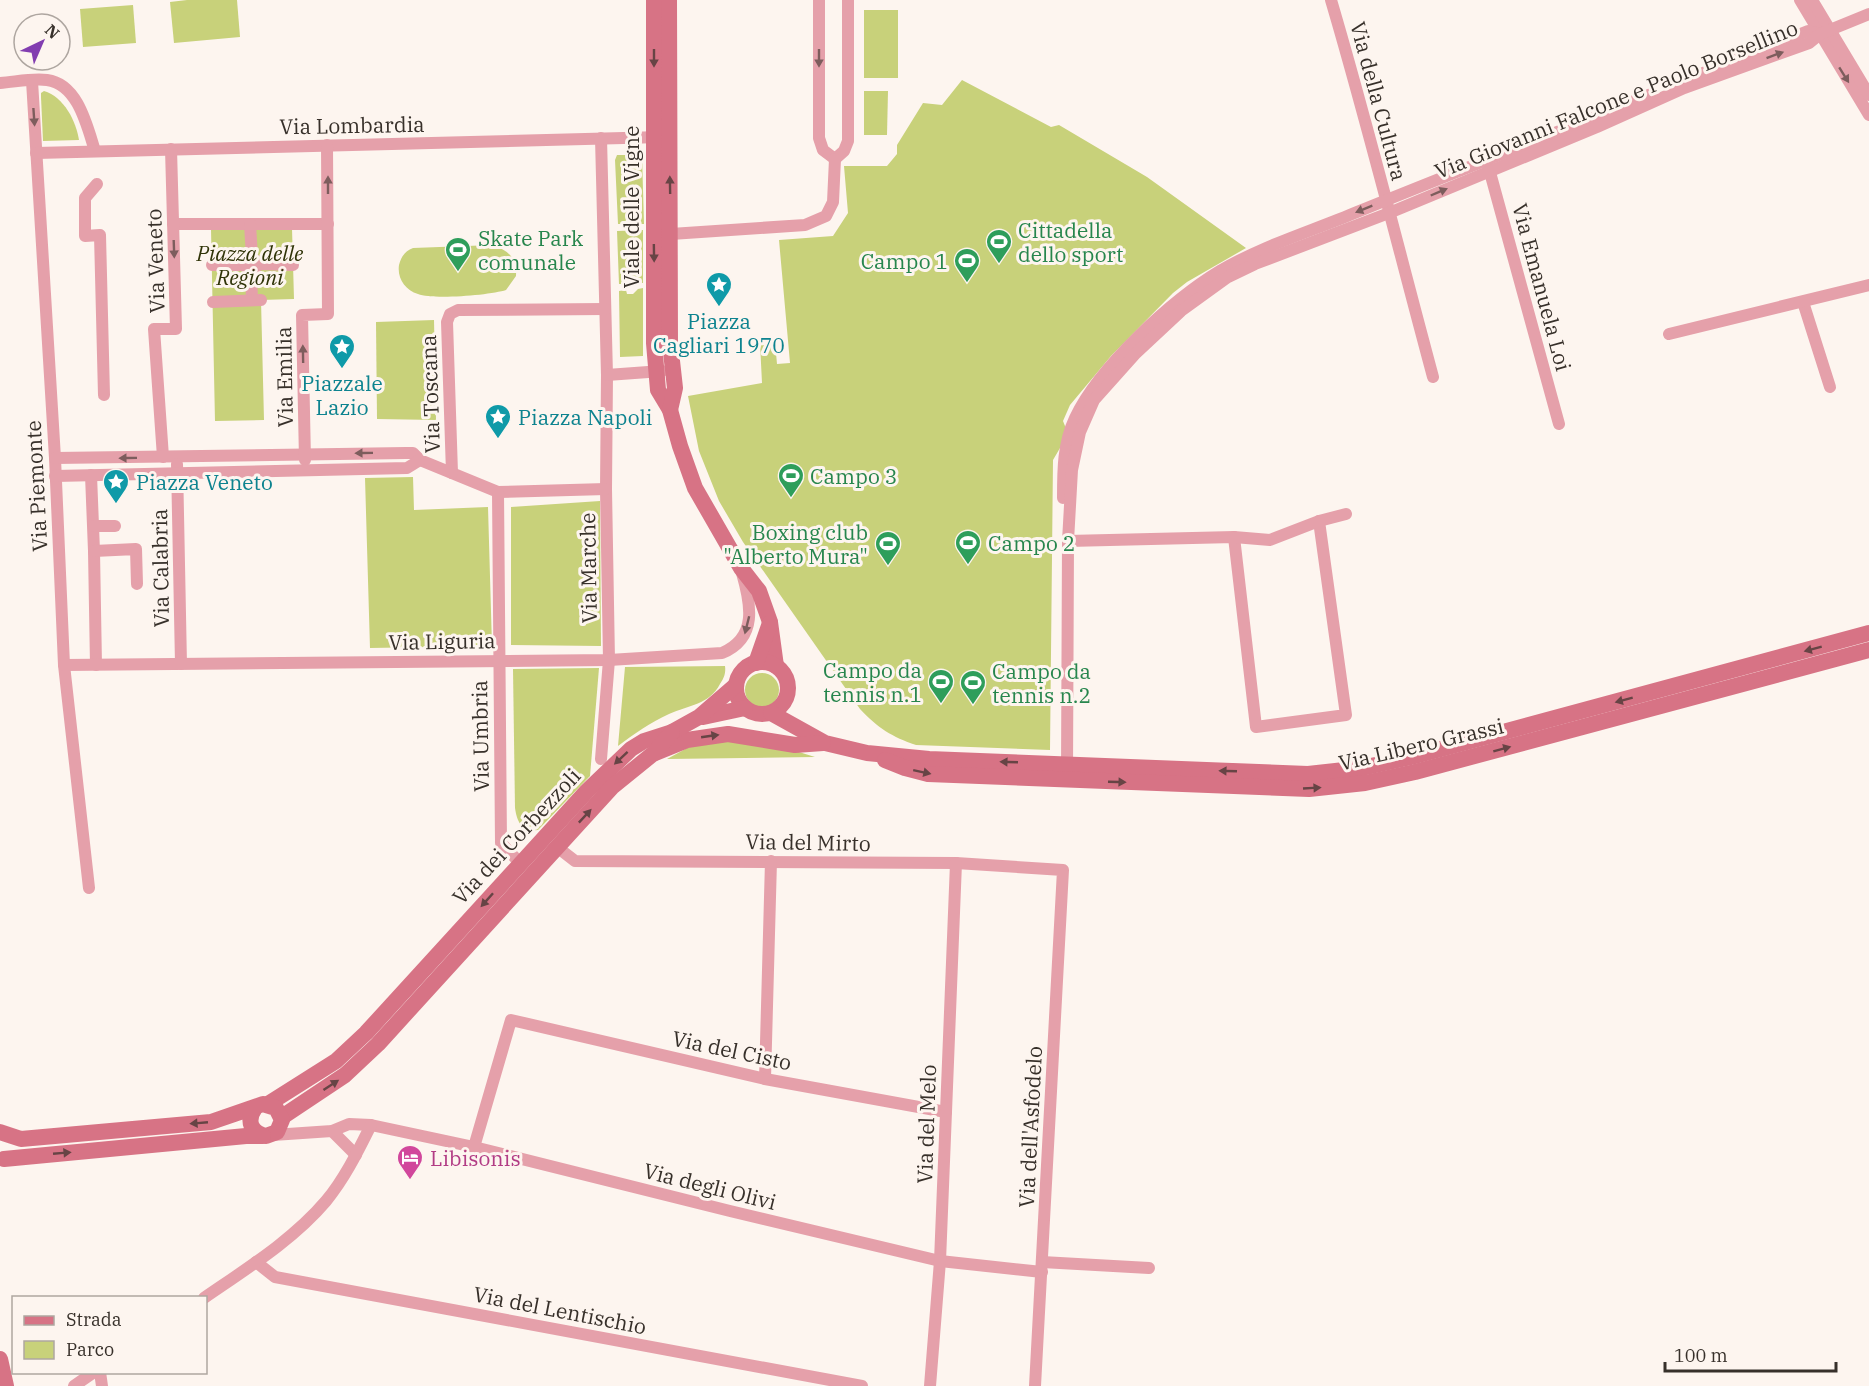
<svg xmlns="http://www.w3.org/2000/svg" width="1869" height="1386" viewBox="0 0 1869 1386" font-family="'IBM Plex Serif',serif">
<rect width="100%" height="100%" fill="#fdf5ef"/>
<!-- green -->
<g fill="#c8d17a">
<polygon points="187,0 237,0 240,37 174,43 170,2"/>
<polygon points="133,5 136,43 83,47 80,9"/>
<rect x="864" y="10" width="34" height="68"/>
<path d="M 962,80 L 1051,127 L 1059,125 L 1147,177 L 1246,248 L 1187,282 L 1173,293 L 1111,356 L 1070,405 L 1063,421 L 1067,431 L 1060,448 L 1053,460 L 1050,750 L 916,745 C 892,737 878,728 860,709 L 743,542 L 719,501 L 699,451 L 688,396 L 762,383 L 760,343 L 775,342 L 777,364 L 790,363 L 779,240 L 833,236 L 848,213 L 844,166 L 887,166 L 897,154 L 897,145 L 923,103 L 942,105 Z"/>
<path d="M 44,91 C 64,97 76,121 79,140 L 43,141 L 41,97 L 41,93 Z"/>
<polygon points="864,91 888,91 887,135 864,135"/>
<polygon points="617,155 642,155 644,224 638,224 632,218 626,220 624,224 618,224 615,160"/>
<polygon points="292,228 294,299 261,300 264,420 215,421 211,229"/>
<polygon points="643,230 643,283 638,283 631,278 624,284 619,284 617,231"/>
<path d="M 493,245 C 509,251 517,258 516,276 L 506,290 C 491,295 433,300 418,294 C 405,290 397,278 399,265 C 401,257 405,251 413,248 Z"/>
<polygon points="643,288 643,356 620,357 619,291 626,290 627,294 633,294 638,289"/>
<polygon points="434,320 436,420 377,419 376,322"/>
<polygon points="413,477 414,510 488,507 492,646 370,648 365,478"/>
<polygon points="600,501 601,646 511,645 511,507"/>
<path d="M 725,666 C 726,673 724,678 720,684 C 709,705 689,705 669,714 C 651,722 634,734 618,746 L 625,667 Z"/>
<path d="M 599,668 L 590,776 L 538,830 C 522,833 517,822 515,808 L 513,669 Z"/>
<circle cx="762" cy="690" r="17"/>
<polygon points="722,740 786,748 815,757 667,759 689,747"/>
</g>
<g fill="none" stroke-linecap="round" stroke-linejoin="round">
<!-- street -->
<g stroke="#e5a0aa" stroke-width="12">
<polyline points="819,0 819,138 823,150 835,159"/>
<path d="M 1331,0 C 1368,125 1399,251 1433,377"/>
<polyline points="1800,0 1869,115"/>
<polyline points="1812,0 1869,95"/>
<polyline points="1698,75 1808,31 1820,34"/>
<polyline points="32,81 55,458 64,665 89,888"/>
<path d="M 0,83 C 15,82 32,78 47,80 C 78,84 87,126 95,151"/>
<polyline points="601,138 607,375 606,489 609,660 601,759"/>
<polyline points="36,153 662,137"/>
<polyline points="835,159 844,151 848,141 848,0"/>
<polyline points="1488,165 1559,424"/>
<polyline points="97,184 85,198 85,236 100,235 104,395"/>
<polyline points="173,224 328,224"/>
<polyline points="250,224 252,257"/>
<polyline points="671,234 805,225 826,216 833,202 835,159"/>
<polyline points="259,264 293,265"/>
<polyline points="212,265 244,265 251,272 259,264 252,257 244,265"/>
<polyline points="251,272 252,300"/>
<polyline points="213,302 261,300"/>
<polyline points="1803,302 1830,387"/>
<polyline points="1669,334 1869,285"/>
<polyline points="607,375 662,371"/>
<polyline points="163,457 154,329 176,329 171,149"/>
<polyline points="55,458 406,453 413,453 420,460 498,492 606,489"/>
<polyline points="305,460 302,315 328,314 327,145"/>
<polyline points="177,464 181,664"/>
<polyline points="452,473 447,322 450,314 458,310 605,309"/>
<polyline points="91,475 94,551 96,665"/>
<polyline points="55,476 407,468 420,460"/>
<polyline points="498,492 501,843 520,863"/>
<path d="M 1063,498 C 1063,471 1063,443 1075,418 C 1099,367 1172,300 1220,271 C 1262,246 1312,231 1357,212 C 1455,172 1554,134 1651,94"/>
<polyline points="94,526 115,526"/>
<polyline points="1234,537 1256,727 1346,715 1319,521"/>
<polyline points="1068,541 1234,537 1270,540 1319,521 1346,514"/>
<polyline points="94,551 136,549 137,584"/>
<path d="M 64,665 L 609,660 L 722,653 C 758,638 751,604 742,573"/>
<polyline points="1067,772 1068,541 1072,470 1080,432 1094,400 1136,353 1181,311 1228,277 1255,264 1389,213 1597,127 1684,88 1809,43 1820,34 1869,14"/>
<polyline points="557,847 575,861 956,863 1063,870 1035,1386"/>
<polyline points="765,1079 771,861"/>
<polyline points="332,1131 356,1155"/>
<polyline points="273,1135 332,1131 349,1124 371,1125 474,1147 730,1211 940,1261 1042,1272"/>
<polyline points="474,1147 511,1020 765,1079 946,1112"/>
<polyline points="256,1262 275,1277 862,1386"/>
<polyline points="1042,1262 1149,1268"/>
<path d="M 204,1298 C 246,1269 293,1240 326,1201 C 345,1178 358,1151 371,1125"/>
<polyline points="100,1372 102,1386"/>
<polyline points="74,1386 94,1372"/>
<polyline points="930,1386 940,1261 956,863"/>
</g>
<!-- secondary -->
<g stroke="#d77385" stroke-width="16">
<polyline points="654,0 654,343 658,390 670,410 680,446 695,488 741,568 759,591 770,622 776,666"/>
<polyline points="669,0 670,343 675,388 670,410"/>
<circle cx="762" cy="688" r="26"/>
<polyline points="756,663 770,623"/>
<polyline points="771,713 825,743 867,753 929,759 1308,774 1362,768 1411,757 1869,633"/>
<polyline points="703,717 745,708"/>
<polyline points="655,753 687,740 728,734 795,745 823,743"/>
<polyline points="885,760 905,768 928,774 1309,789 1365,783 1415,772 1869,650"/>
<polyline points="268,1104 336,1061 366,1033 587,791 631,749 644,741 672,732 699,717 736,685"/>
<polyline points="282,1117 345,1075 378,1044 612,787 654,753 672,732"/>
<path d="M 0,1132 L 21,1139 L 211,1122 L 263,1104 L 276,1108 L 282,1120 L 277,1132 L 266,1136 C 251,1133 246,1121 255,1108"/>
<polyline points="4,1159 246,1136 263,1136"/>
<polyline points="0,1359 6,1386"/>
</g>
</g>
<!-- one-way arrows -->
<defs><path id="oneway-solid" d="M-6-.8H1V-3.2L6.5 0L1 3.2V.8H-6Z" transform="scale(1.5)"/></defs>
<g fill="#7d5d5d">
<use href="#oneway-solid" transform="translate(1775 55) rotate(-20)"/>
<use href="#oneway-solid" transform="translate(819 58) rotate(90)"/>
<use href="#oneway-solid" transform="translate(1844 75) rotate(58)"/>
<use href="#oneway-solid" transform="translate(34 117) rotate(86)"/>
<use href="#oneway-solid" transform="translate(328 185) rotate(-90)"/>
<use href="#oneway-solid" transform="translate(1439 192) rotate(-23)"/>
<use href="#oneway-solid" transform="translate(1364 209) rotate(158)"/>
<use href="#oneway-solid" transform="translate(174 249) rotate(88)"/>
<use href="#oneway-solid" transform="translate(303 354) rotate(-91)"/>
<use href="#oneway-solid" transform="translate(364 453) rotate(179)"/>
<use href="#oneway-solid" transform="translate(128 458) rotate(179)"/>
<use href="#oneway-solid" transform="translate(747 625) rotate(104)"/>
</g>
<g fill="#674445">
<use href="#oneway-solid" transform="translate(654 58) rotate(90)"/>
<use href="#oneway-solid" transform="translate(670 185) rotate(-91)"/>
<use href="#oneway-solid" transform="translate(654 253) rotate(89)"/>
<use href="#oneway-solid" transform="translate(1813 649) rotate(165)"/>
<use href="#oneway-solid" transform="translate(1624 700) rotate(165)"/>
<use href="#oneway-solid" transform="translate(710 736) rotate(-8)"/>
<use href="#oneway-solid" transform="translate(1502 749) rotate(-15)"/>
<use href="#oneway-solid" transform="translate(621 758) rotate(137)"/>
<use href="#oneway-solid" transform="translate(1009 762) rotate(-178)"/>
<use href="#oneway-solid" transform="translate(1228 771) rotate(-178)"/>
<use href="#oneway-solid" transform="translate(922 772) rotate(12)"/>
<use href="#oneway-solid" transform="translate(1117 782) rotate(2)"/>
<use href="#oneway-solid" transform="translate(1312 788) rotate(-3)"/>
<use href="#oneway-solid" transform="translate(585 816) rotate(-47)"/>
<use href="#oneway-solid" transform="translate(487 900) rotate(132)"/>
<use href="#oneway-solid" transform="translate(331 1085) rotate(-33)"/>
<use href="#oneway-solid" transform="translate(199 1123) rotate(175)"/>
<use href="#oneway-solid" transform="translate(62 1153) rotate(-5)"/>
</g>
<!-- icons -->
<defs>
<symbol id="stadium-pin" viewBox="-11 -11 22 30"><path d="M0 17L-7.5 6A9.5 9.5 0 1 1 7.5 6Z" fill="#2e9e5b" stroke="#fdf5ef"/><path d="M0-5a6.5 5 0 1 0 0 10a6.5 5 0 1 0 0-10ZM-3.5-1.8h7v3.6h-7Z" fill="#fff"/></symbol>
<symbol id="sight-pin" viewBox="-11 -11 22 30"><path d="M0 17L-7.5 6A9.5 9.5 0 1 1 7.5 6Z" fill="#0f9aa8" stroke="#fdf5ef"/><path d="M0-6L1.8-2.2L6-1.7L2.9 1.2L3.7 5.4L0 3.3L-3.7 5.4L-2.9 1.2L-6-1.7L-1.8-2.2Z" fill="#fff"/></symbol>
<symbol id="hotel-pin" viewBox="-11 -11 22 30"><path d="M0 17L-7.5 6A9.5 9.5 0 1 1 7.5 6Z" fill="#d1479c" stroke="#fdf5ef"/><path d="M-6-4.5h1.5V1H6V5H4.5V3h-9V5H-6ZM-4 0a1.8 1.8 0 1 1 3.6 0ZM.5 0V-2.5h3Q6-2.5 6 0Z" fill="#fff"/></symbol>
</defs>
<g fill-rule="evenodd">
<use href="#stadium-pin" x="984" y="227" width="30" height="40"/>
<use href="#stadium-pin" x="443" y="235" width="30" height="40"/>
<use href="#stadium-pin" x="952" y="246" width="30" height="40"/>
<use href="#sight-pin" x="704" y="270" width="30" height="40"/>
<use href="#sight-pin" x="327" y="332" width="30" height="40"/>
<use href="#sight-pin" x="483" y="402" width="30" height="40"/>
<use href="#stadium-pin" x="776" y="461" width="30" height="40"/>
<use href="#sight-pin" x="101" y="467" width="30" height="40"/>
<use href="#stadium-pin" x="953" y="528" width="30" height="40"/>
<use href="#stadium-pin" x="873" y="529" width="30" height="40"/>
<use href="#stadium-pin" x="926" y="667" width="30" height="40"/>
<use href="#stadium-pin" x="958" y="668" width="30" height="40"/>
<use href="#hotel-pin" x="395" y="1143" width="30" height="40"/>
</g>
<g text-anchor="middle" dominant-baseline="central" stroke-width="6" stroke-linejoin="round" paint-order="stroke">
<!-- street labels -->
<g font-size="21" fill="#37302a" stroke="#fdf5ef">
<text transform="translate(1616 99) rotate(-22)">Via Giovanni Falcone e Paolo Borsellino</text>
<text transform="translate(1379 101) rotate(75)">Via della Cultura</text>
<text transform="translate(352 125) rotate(-1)">Via Lombardia</text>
<text transform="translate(631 207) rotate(-90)">Viale delle Vigne</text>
<text transform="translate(155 261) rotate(-92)">Via Veneto</text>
<text transform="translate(1542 287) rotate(75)">Via Emanuela Loi</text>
<text transform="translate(284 377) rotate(-91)">Via Emilia</text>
<text transform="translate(430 394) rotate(-92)">Via Toscana</text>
<text transform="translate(36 486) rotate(-93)">Via Piemonte</text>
<text transform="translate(160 568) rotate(-91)">Via Calabria</text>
<text transform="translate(588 568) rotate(-91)">Via Marche</text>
<text transform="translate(442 641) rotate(-1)">Via Liguria</text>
<text transform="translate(480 736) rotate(-91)">Via Umbria</text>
<text transform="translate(1421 744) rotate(-13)">Via Libero Grassi</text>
<text transform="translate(516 836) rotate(-47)">Via dei Corbezzoli</text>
<text transform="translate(808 842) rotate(1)">Via del Mirto</text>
<text transform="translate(732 1050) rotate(12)">Via del Cisto</text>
<text transform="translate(926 1124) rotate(-88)">Via del Melo</text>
<text transform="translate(1030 1127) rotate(-87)">Via dell'Asfodelo</text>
<text transform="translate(710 1186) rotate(14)">Via degli Olivi</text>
<text transform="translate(560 1310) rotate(11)">Via del Lentischio</text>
</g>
<!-- leisure labels -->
<g font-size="21" fill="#27864d" stroke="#fdf5ef" text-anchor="start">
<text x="1018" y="230">Cittadella<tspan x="1018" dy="24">dello sport</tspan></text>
<text x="478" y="238">Skate Park<tspan x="478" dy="24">comunale</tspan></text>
<text x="948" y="261" text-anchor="end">Campo 1</text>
<text x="810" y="476">Campo 3</text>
<text x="868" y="532" text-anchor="end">Boxing club<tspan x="868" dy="24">"Alberto Mura"</tspan></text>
<text x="988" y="543">Campo 2</text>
<text x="922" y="670" text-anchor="end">Campo da<tspan x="922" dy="24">tennis n.1</tspan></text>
<text x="992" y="671">Campo da<tspan x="992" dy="24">tennis n.2</tspan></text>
</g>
<!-- park labels -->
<g font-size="21" font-style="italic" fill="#2f3307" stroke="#fdf5ef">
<text x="250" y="253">Piazza delle<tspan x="250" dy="24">Regioni</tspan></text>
</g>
<!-- culture labels -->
<g font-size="21" fill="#0d838f" stroke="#fdf5ef">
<text x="719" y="321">Piazza<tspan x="719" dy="24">Cagliari 1970</tspan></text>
<text x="342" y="383">Piazzale<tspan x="342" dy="24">Lazio</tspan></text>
<text x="518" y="417" text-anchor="start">Piazza Napoli</text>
<text x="136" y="482" text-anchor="start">Piazza Veneto</text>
</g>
<!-- hotel labels -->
<g font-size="21" fill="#b23c85" stroke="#fdf5ef" text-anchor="start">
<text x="430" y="1158">Libisonis</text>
</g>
</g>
<!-- legend -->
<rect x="12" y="1296" width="195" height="78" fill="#fdf5ef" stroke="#aea6a0" stroke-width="1.5"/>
<rect x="24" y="1316" width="30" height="9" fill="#d77385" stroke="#aea6a0" stroke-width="1.5"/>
<text x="66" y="1326" font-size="18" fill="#37302a">Strada</text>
<rect x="24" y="1341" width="30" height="18" fill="#c8d17a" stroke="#aea6a0" stroke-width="1.5"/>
<text x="66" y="1356" font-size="18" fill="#37302a">Parco</text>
<!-- north arrow -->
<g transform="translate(42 42) rotate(44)"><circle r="28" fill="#fdf5ef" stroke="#aea6a0" stroke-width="1.5"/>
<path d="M0-4.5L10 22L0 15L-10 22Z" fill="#823db0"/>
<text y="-9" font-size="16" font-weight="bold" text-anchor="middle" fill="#37302a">N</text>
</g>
<!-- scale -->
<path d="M1665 1362v9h171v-9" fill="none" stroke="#37302a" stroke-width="3"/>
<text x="1674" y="1362" font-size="18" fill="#37302a" stroke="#fdf5ef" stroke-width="4.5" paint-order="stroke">100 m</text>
</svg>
